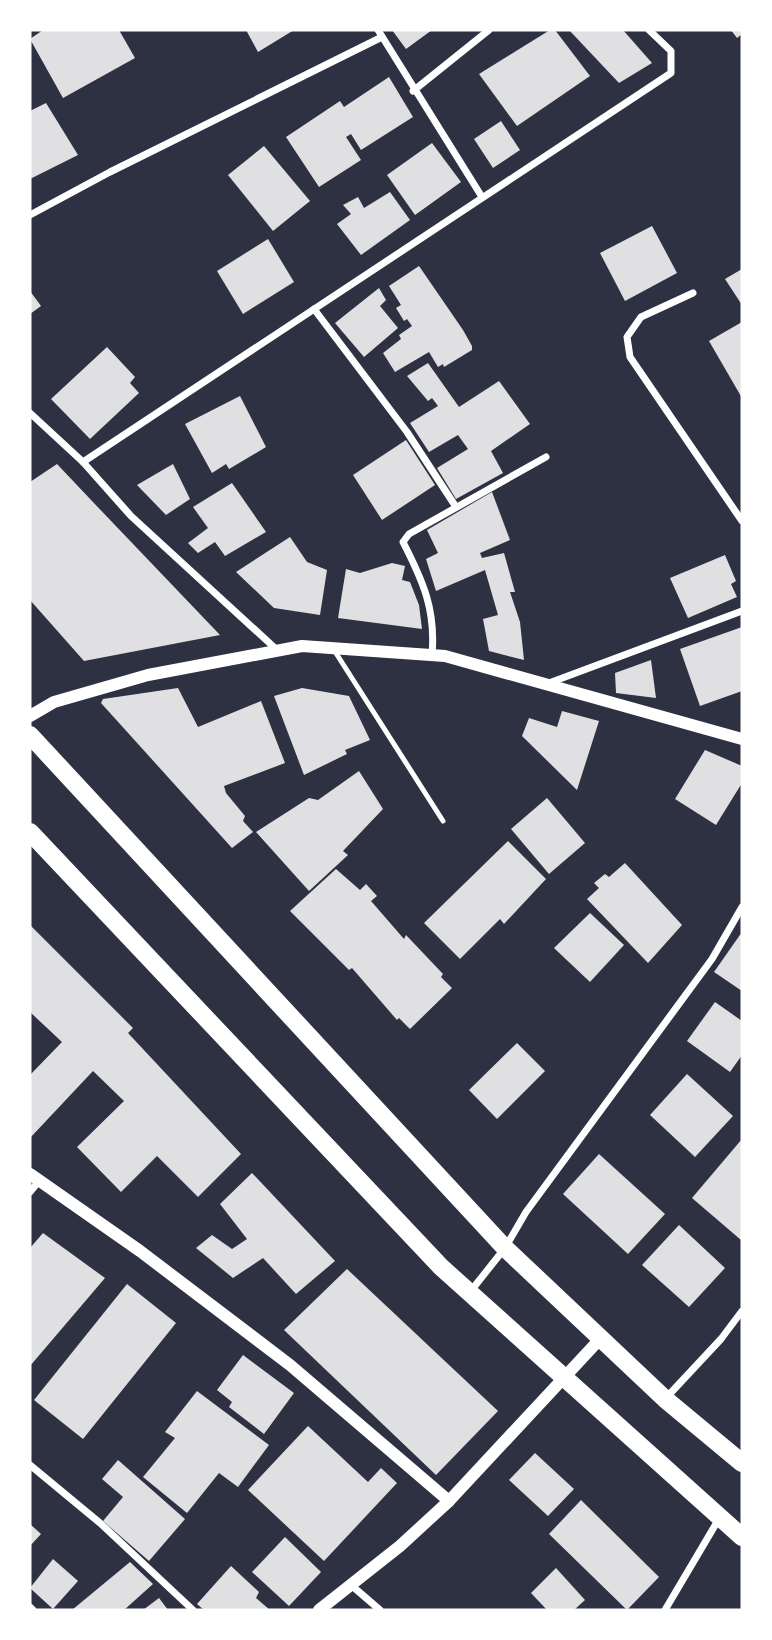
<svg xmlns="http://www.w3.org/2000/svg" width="772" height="1640" viewBox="0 0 772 1640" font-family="Rubik,sans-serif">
<rect width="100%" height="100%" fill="#2d3142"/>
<!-- building -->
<g fill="#e0e0e3">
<polygon points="43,30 119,30 135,58 63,98 30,39"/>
<polygon points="246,30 294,30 258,52"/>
<polygon points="392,30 432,30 406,49"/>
<polygon points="550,30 555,30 590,76 517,126 479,74"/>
<polygon points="569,30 623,30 652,63 619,83"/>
<polygon points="731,30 742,30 742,34 737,38"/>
<polygon points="389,77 413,117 361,150 351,134 346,137 361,160 319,187 286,137 340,101 344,107"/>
<polygon points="46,103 78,155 30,179 30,111"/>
<polygon points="501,121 520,150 493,168 474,139"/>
<polygon points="432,143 461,182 415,215 387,175"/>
<polygon points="264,146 310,201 273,231 228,175"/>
<polygon points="390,192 410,220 361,255 337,224 351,214 343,205 358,197 364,208"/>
<polygon points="652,226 677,273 625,301 600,253"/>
<polygon points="268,239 294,282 243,314 217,271"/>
<polygon points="419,266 463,330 472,346 472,350 444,367 443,364 438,367 429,352 395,372 383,353 401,339 399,335 412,326 407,319 404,321 396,308 401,305 389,286"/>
<polygon points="742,269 742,305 725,279"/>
<polygon points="379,288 386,300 380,306 398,328 364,357 335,323"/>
<polygon points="30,291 41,306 30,314"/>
<polygon points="742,322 742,398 709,341"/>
<polygon points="107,347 135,377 130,383 139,393 90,439 51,399"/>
<polygon points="428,363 459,407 499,381 530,424 491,451 503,473 456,499 437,468 468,449 458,435 429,452 410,423 438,406 432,398 428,401 407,376"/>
<polygon points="240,396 266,447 229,469 226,464 212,473 185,424"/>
<polygon points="406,440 435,485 382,520 353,475"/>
<polygon points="57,464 92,501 220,635 84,661 30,600 30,482"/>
<polygon points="173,464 190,499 166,515 137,485"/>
<polygon points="232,483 266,532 225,556 215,542 198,553 188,543 208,528 193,507"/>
<polygon points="492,492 510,540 480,553 482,558 504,553 515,592 510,592 520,622 524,660 489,651 483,619 498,615 485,570 436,591 426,559 438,553 427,530"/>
<polygon points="290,537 307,562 327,570 320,615 274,608 236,572"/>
<polygon points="725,555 736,581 731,584 737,597 688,618 670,578"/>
<polygon points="392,563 405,566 402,580 410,582 419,605 422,629 338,618 346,569 360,573"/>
<polygon points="742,627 742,691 700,706 680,649"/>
<polygon points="651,660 656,698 616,693 615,673"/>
<polygon points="178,688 198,727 261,701 285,763 224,786 226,793 245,816 243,821 253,832 232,848 101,703 103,699"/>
<polygon points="302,688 349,696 370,740 345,750 347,754 304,775 274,696"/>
<polygon points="562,711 599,721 577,790 522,736 529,718 557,727"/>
<polygon points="705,750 742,766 742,783 716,825 675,799"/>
<polygon points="359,771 383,809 343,851 348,855 309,891 256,832 309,798 318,800"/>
<polygon points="547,798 585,843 549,874 511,829"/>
<polygon points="508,841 546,879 504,924 500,919 460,959 424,923"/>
<polygon points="625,863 682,925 648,963 587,899 599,888 594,883 605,874 609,877"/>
<polygon points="336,869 360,890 366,884 377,896 371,901 404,939 406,935 443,974 441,977 452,988 410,1029 399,1018 397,1020 352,968 349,970 290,911"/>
<polygon points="590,913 624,945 590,982 554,948"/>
<polygon points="30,925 133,1028 128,1033 241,1154 198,1197 157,1156 121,1192 77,1147 124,1101 93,1071 30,1138 30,1075 62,1042 30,1012"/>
<polygon points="742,932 742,991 714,972"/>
<polygon points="715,1002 742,1021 742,1055 730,1072 687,1041"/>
<polygon points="517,1043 545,1071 497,1119 469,1090"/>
<polygon points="687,1074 733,1116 695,1157 650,1115"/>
<polygon points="742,1139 742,1238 741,1240 692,1198"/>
<polygon points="599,1154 665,1214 628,1254 563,1194"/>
<polygon points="252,1173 335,1261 296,1294 263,1258 233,1278 196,1248 212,1235 232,1249 247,1239 220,1204"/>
<polygon points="679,1225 725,1268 689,1307 642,1265"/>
<polygon points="43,1233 105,1278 30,1366 30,1248"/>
<polygon points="347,1269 498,1411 436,1475 284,1330"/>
<polygon points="127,1284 176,1323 83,1439 34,1400"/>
<polygon points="243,1355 294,1393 264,1434 229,1407 232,1402 217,1390"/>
<polygon points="197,1391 269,1445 238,1487 219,1473 187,1513 143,1477 175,1438 165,1432"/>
<polygon points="308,1426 368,1482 381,1468 397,1483 324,1561 248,1490"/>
<polygon points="535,1453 574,1489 548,1516 509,1480"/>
<polygon points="118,1460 185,1519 149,1561 103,1521 123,1497 102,1479"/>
<polygon points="581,1500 659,1577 627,1610 549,1534"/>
<polygon points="30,1524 41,1534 30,1546"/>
<polygon points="285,1537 321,1572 289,1606 252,1572"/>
<polygon points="53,1559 78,1581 53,1609 30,1588"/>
<polygon points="130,1562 153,1584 124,1610 72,1610"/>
<polygon points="231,1566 259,1592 256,1598 270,1610 204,1610 197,1604"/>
<polygon points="556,1568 585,1600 574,1610 547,1610 531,1593"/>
<polygon points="159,1598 168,1610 143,1610"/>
</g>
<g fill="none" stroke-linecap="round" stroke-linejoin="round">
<!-- service -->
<polyline stroke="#fff" stroke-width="5" points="334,650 443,821"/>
<!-- minor -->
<g stroke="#fff" stroke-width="7">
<polyline points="378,30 482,197"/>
<polyline points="413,91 489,30"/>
<polyline points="30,215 110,172 382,37"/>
<polyline points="693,293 641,317 627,337 630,357 742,521"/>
<polyline points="314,309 407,432 456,507"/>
<polyline points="30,413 83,462 131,516 276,649"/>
<polyline points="83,462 671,73 671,51 649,30"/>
<path d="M 432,655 C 436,610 423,581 403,542 L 409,534 L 546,457"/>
<polyline points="549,683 742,611"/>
<polyline points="30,1192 39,1181"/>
<polyline points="470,1292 505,1248 526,1212 712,959 742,907"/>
<polyline points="665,1399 721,1339 742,1311"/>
<polyline points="30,1465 100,1523 193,1610"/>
<polyline points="351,1585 380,1610"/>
<polyline points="30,1607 33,1610"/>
<polyline points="665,1610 720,1517"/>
</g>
<!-- tertiary -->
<g stroke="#fff" stroke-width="12">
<polyline points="30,716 54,702 148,675 302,646 445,656 742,739"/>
<polyline points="30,1174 140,1251 290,1365 449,1501"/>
<polyline points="319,1610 400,1546 449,1501 600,1339"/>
</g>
<!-- primary -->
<g stroke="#fff" stroke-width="18">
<polyline points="30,735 505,1248 665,1399 742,1463"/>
<polyline points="30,832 441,1267 742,1537"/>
</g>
</g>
<!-- border -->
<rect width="772" height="1640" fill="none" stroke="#ffffff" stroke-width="63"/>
</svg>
